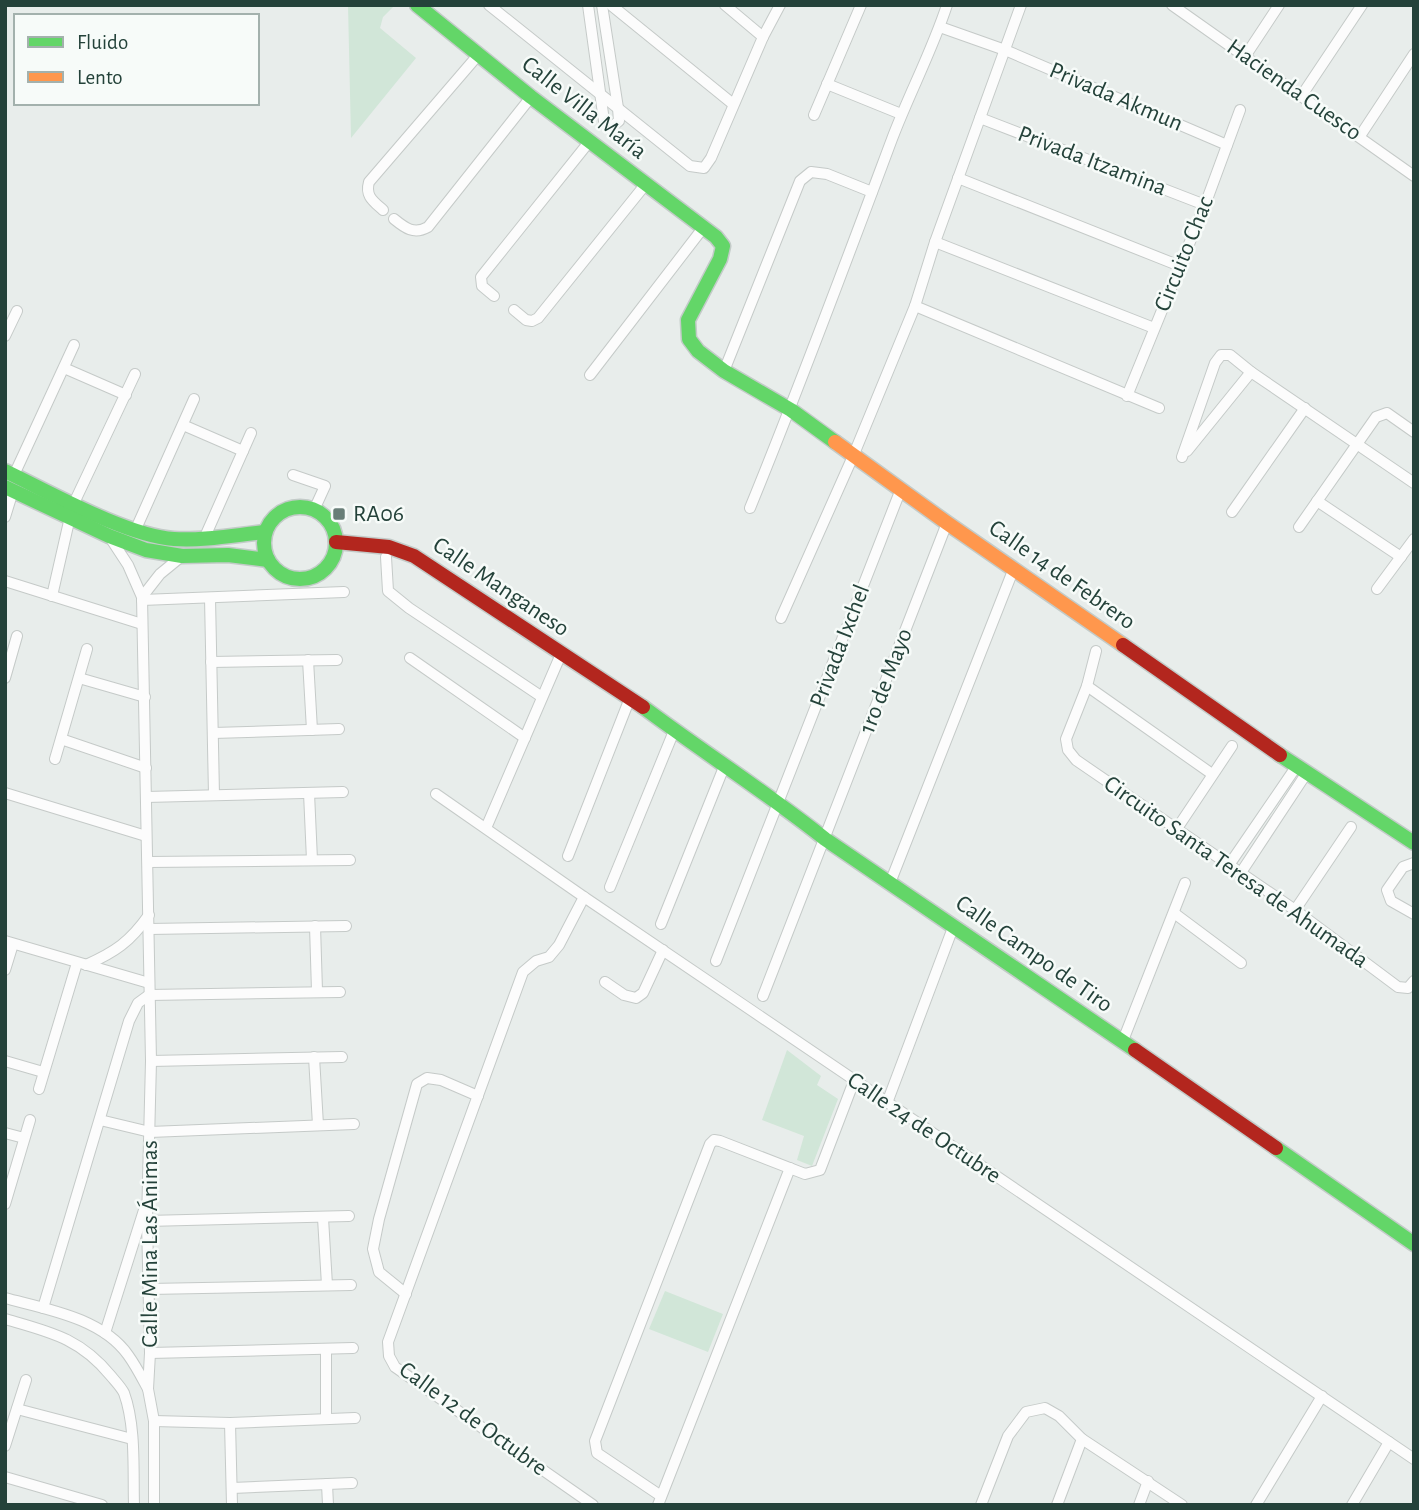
<svg xmlns="http://www.w3.org/2000/svg" width="1419" height="1510" viewBox="0 0 1419 1510" font-family="'Alegreya Sans',sans-serif">
<rect width="100%" height="100%" fill="#e8edeb"/>
<!-- green -->
<g fill="#d1e6d8">
<polygon points="348,5 395,5 383,17 380,28 416,58 351,138"/>
<polygon points="787,1050 821,1076 817,1085 838,1099 812,1166 797,1160 804,1136 762,1120"/>
<polygon points="665,1291 723,1314 708,1352 649,1329"/>
</g>
<g fill="none" stroke-linecap="round" stroke-linejoin="round">
<defs>
<g id="street">
<polyline points="489,5 690,166 704,168 711,158 763,37 780,5"/>
<polyline points="588,5 604,121 611,127 619,121 618,108 602,5"/>
<polyline points="611,5 733,104"/>
<polyline points="725,5 763,37"/>
<polyline points="1172,5 1414,176"/>
<polyline points="940,27 1005,50 1227,145"/>
<polyline points="1246,55 1279,5"/>
<polyline points="827,84 901,114"/>
<polyline points="1302,95 1362,5"/>
<polyline points="814,115 861,5"/>
<polyline points="980,118 1205,205"/>
<polyline points="1360,136 1414,54"/>
<polyline points="958,178 1180,266"/>
<path d="M 383,210 C 373,201 365,196 369,182 L 479,54"/>
<path d="M 394,219 C 405,228 414,235 428,227 L 531,97"/>
<polyline points="935,242 1154,328"/>
<polyline points="494,296 482,286 481,277 589,142"/>
<polyline points="915,306 1159,408"/>
<polyline points="514,310 526,320 532,321 538,318 645,185"/>
<polyline points="5,336 17,311"/>
<polyline points="64,368 126,395"/>
<polyline points="724,371 800,181 811,172 827,174 872,192"/>
<polyline points="590,375 703,228"/>
<polyline points="1127,396 1205,205 1240,110"/>
<polyline points="183,425 243,451"/>
<polyline points="1187,451 1251,372"/>
<polyline points="1182,457 1215,363 1221,355 1230,355 1251,372 1414,483"/>
<polyline points="14,475 74,345"/>
<polyline points="293,475 325,486 314,510"/>
<polyline points="1317,501 1401,557"/>
<polyline points="74,503 135,374"/>
<path d="M 750,508 C 800,386 846,262 892,139 C 909,94 932,51 947,5"/>
<polyline points="1232,512 1305,408"/>
<polyline points="5,517 13,491"/>
<polyline points="1299,527 1376,417 1387,413 1414,432"/>
<polyline points="135,531 194,399"/>
<polyline points="109,536 128,565 142,597 151,1061 147,1221 150,1353 148,1389 154,1421 154,1505"/>
<polyline points="204,539 251,433"/>
<polyline points="386,557 388,591 409,608 542,697"/>
<polyline points="5,581 142,624"/>
<polyline points="1377,589 1414,539"/>
<polyline points="52,596 70,517"/>
<polyline points="142,597 160,574 182,556"/>
<polyline points="210,598 214,795"/>
<polyline points="142,600 344,592"/>
<polyline points="781,618 854,454 915,306 935,242 1021,5"/>
<polyline points="1096,651 1087,686 1066,739 1068,750 1076,760 1295,910 1398,987 1408,988 1414,981"/>
<polyline points="410,658 525,738"/>
<polyline points="308,660 312,730"/>
<polyline points="211,662 337,660"/>
<polyline points="5,678 17,636"/>
<polyline points="79,678 145,697"/>
<polyline points="1087,686 1212,774"/>
<polyline points="213,733 339,729"/>
<polyline points="61,739 146,768"/>
<polyline points="55,759 87,649"/>
<polyline points="5,793 146,836"/>
<polyline points="309,793 312,860"/>
<polyline points="436,794 584,897 1414,1459"/>
<polyline points="146,797 343,792"/>
<polyline points="486,828 561,654"/>
<polyline points="1176,830 1232,746"/>
<polyline points="568,856 630,698"/>
<polyline points="148,862 350,860"/>
<polyline points="1414,863 1403,867 1387,890 1391,901 1414,914"/>
<polyline points="1229,865 1296,767"/>
<polyline points="1240,874 1306,774"/>
<polyline points="890,883 1014,568"/>
<polyline points="610,887 674,731"/>
<polyline points="584,897 559,945 549,957 536,961 523,972 388,1342 389,1356 395,1367 593,1505"/>
<polyline points="1295,910 1351,827"/>
<polyline points="1174,913 1241,963"/>
<polyline points="661,924 724,767"/>
<polyline points="315,926 317,991"/>
<polyline points="149,929 346,926"/>
<polyline points="5,941 149,983"/>
<polyline points="716,961 901,489"/>
<path d="M 86,965 C 115,952 130,942 149,915"/>
<polyline points="5,970 13,944"/>
<polyline points="605,982 624,995 636,998 643,993 663,950"/>
<polyline points="763,996 947,523"/>
<polyline points="1122,1043 1185,883"/>
<polyline points="314,1057 318,1125"/>
<polyline points="5,1061 43,1072"/>
<polyline points="151,1061 342,1057"/>
<polyline points="39,1089 77,963"/>
<polyline points="887,1103 954,925"/>
<polyline points="100,1120 150,1132 354,1124"/>
<polyline points="5,1133 24,1138"/>
<polyline points="5,1204 30,1120"/>
<polyline points="323,1218 327,1285"/>
<polyline points="147,1221 349,1216"/>
<polyline points="149,1289 351,1285"/>
<polyline points="406,1294 379,1272 373,1249 379,1219 417,1084 427,1078 441,1080 478,1096"/>
<path d="M 5,1298 C 46,1309 102,1318 128,1355 C 136,1366 142,1378 148,1389"/>
<polyline points="43,1308 129,1021 138,1003 149,995 340,992"/>
<path d="M 5,1319 C 50,1332 80,1338 111,1376 C 115,1381 121,1387 124,1393 C 136,1426 133,1470 134,1505"/>
<polyline points="105,1333 144,1210"/>
<polyline points="326,1349 326,1419"/>
<polyline points="150,1353 353,1348"/>
<polyline points="17,1409 132,1439"/>
<polyline points="154,1421 230,1423 355,1418"/>
<polyline points="230,1423 232,1505"/>
<polyline points="5,1446 26,1380"/>
<polyline points="5,1477 102,1505"/>
<polyline points="327,1484 328,1505"/>
<polyline points="232,1488 352,1483"/>
<polyline points="661,1496 597,1453 595,1441 710,1144 714,1140 720,1141 805,1174 820,1170 854,1081"/>
<polyline points="658,1505 790,1168"/>
<polyline points="981,1505 1008,1436 1026,1412 1045,1408 1059,1416 1082,1439 1182,1505"/>
<polyline points="1057,1505 1082,1439"/>
<polyline points="1139,1505 1148,1481"/>
<polyline points="1256,1505 1322,1396"/>
<polyline points="1352,1505 1389,1442"/>
</g>
<g id="fast">
<polyline points="417,5 531,97 716,237 723,246 720,259 688,320 689,339 698,351 724,371 791,410 835,442"/>
<path d="M 5,471 C 49,492 127,536 174,539 C 204,541 235,535 265,532"/>
<polyline points="5,487 109,536 146,550 182,556 228,555 268,560"/>
<circle cx="300" cy="543" r="36"/>
<path d="M 643,707 C 703,752 766,792 825,839 L 1135,1050"/>
<polyline points="1280,755 1414,843"/>
<polyline points="1276,1148 1414,1244"/>
</g>
<polyline id="slow" points="835,442 947,523 1123,645"/>
<g id="jam">
<polyline points="336,542 389,547 414,556 643,707"/>
<polyline points="1123,645 1280,755"/>
<polyline points="1135,1050 1276,1148"/>
</g>
</defs>
<!-- street casing -->
<use href="#street" stroke="#c5cac8" stroke-width="12"/>
<!-- fast casing -->
<use href="#fast" stroke="#c3cbc8" stroke-width="17"/>
<!-- slow casing -->
<use href="#slow" stroke="#c3cbc8" stroke-width="17"/>
<!-- jam casing -->
<use href="#jam" stroke="#c3cbc8" stroke-width="17"/>
<!-- street -->
<use href="#street" stroke="#fcfcfc" stroke-width="10"/>
<!-- fast -->
<use href="#fast" stroke="#63d668" stroke-width="14"/>
<!-- slow -->
<use href="#slow" stroke="#ff974d" stroke-width="14"/>
<!-- jam -->
<use href="#jam" stroke="#b3261e" stroke-width="14"/>
</g>
<!-- markers -->
<rect fill="#697e78" stroke="#f7fbf9" stroke-width="2.5" x="332" y="507" width="14" height="14" rx="3.5"/>
<g text-anchor="middle" dominant-baseline="central" stroke-width="5" stroke-linejoin="round" paint-order="stroke">
<!-- street labels -->
<g font-size="24" fill="#24423a" stroke="#f7fbf9">
<text transform="translate(1294 90) rotate(35)">Hacienda Cuesco</text>
<text transform="translate(1116 97) rotate(23)">Privada Akmun</text>
<text transform="translate(584 108) rotate(38)">Calle Villa María</text>
<text transform="translate(1092 161) rotate(21)">Privada Itzamina</text>
<text transform="translate(1184 254) rotate(-68)">Circuito Chac</text>
<text transform="translate(1062 575) rotate(35)">Calle 14 de Febrero</text>
<text transform="translate(501 587) rotate(34)">Calle Manganeso</text>
<text transform="translate(840 646) rotate(-69)">Privada Ixchel</text>
<text transform="translate(886 681) rotate(-69)">1ro de Mayo</text>
<text transform="translate(1236 872) rotate(35)">Circuito Santa Teresa de Ahumada</text>
<text transform="translate(1034 954) rotate(35)">Calle Campo de Tiro</text>
<text transform="translate(924 1128) rotate(34)">Calle 24 de Octubre</text>
<text transform="translate(150 1244) rotate(-90)">Calle Mina Las Ánimas</text>
<text transform="translate(473 1419) rotate(36)">Calle 12 de Octubre</text>
</g>
<!-- poi labels -->
<g font-size="24" fill="#24423a" stroke="#f7fbf9" text-anchor="start">
<text x="353" y="514">RA06</text>
</g>
</g>
<!-- border -->
<rect width="1419" height="1510" fill="none" stroke="#24423a" stroke-width="14"/>
<!-- legend -->
<rect x="14" y="14" width="245" height="91" fill="#f7fbf9" stroke="#a3b1ad" stroke-width="2"/>
<rect x="28" y="37" width="35" height="10" fill="#63d668" stroke="#a3b1ad" stroke-width="2"/>
<text x="77" y="49" font-size="21" fill="#24423a">Fluido</text>
<rect x="28" y="72" width="35" height="10" fill="#ff974d" stroke="#a3b1ad" stroke-width="2"/>
<text x="77" y="84" font-size="21" fill="#24423a">Lento</text>
</svg>
